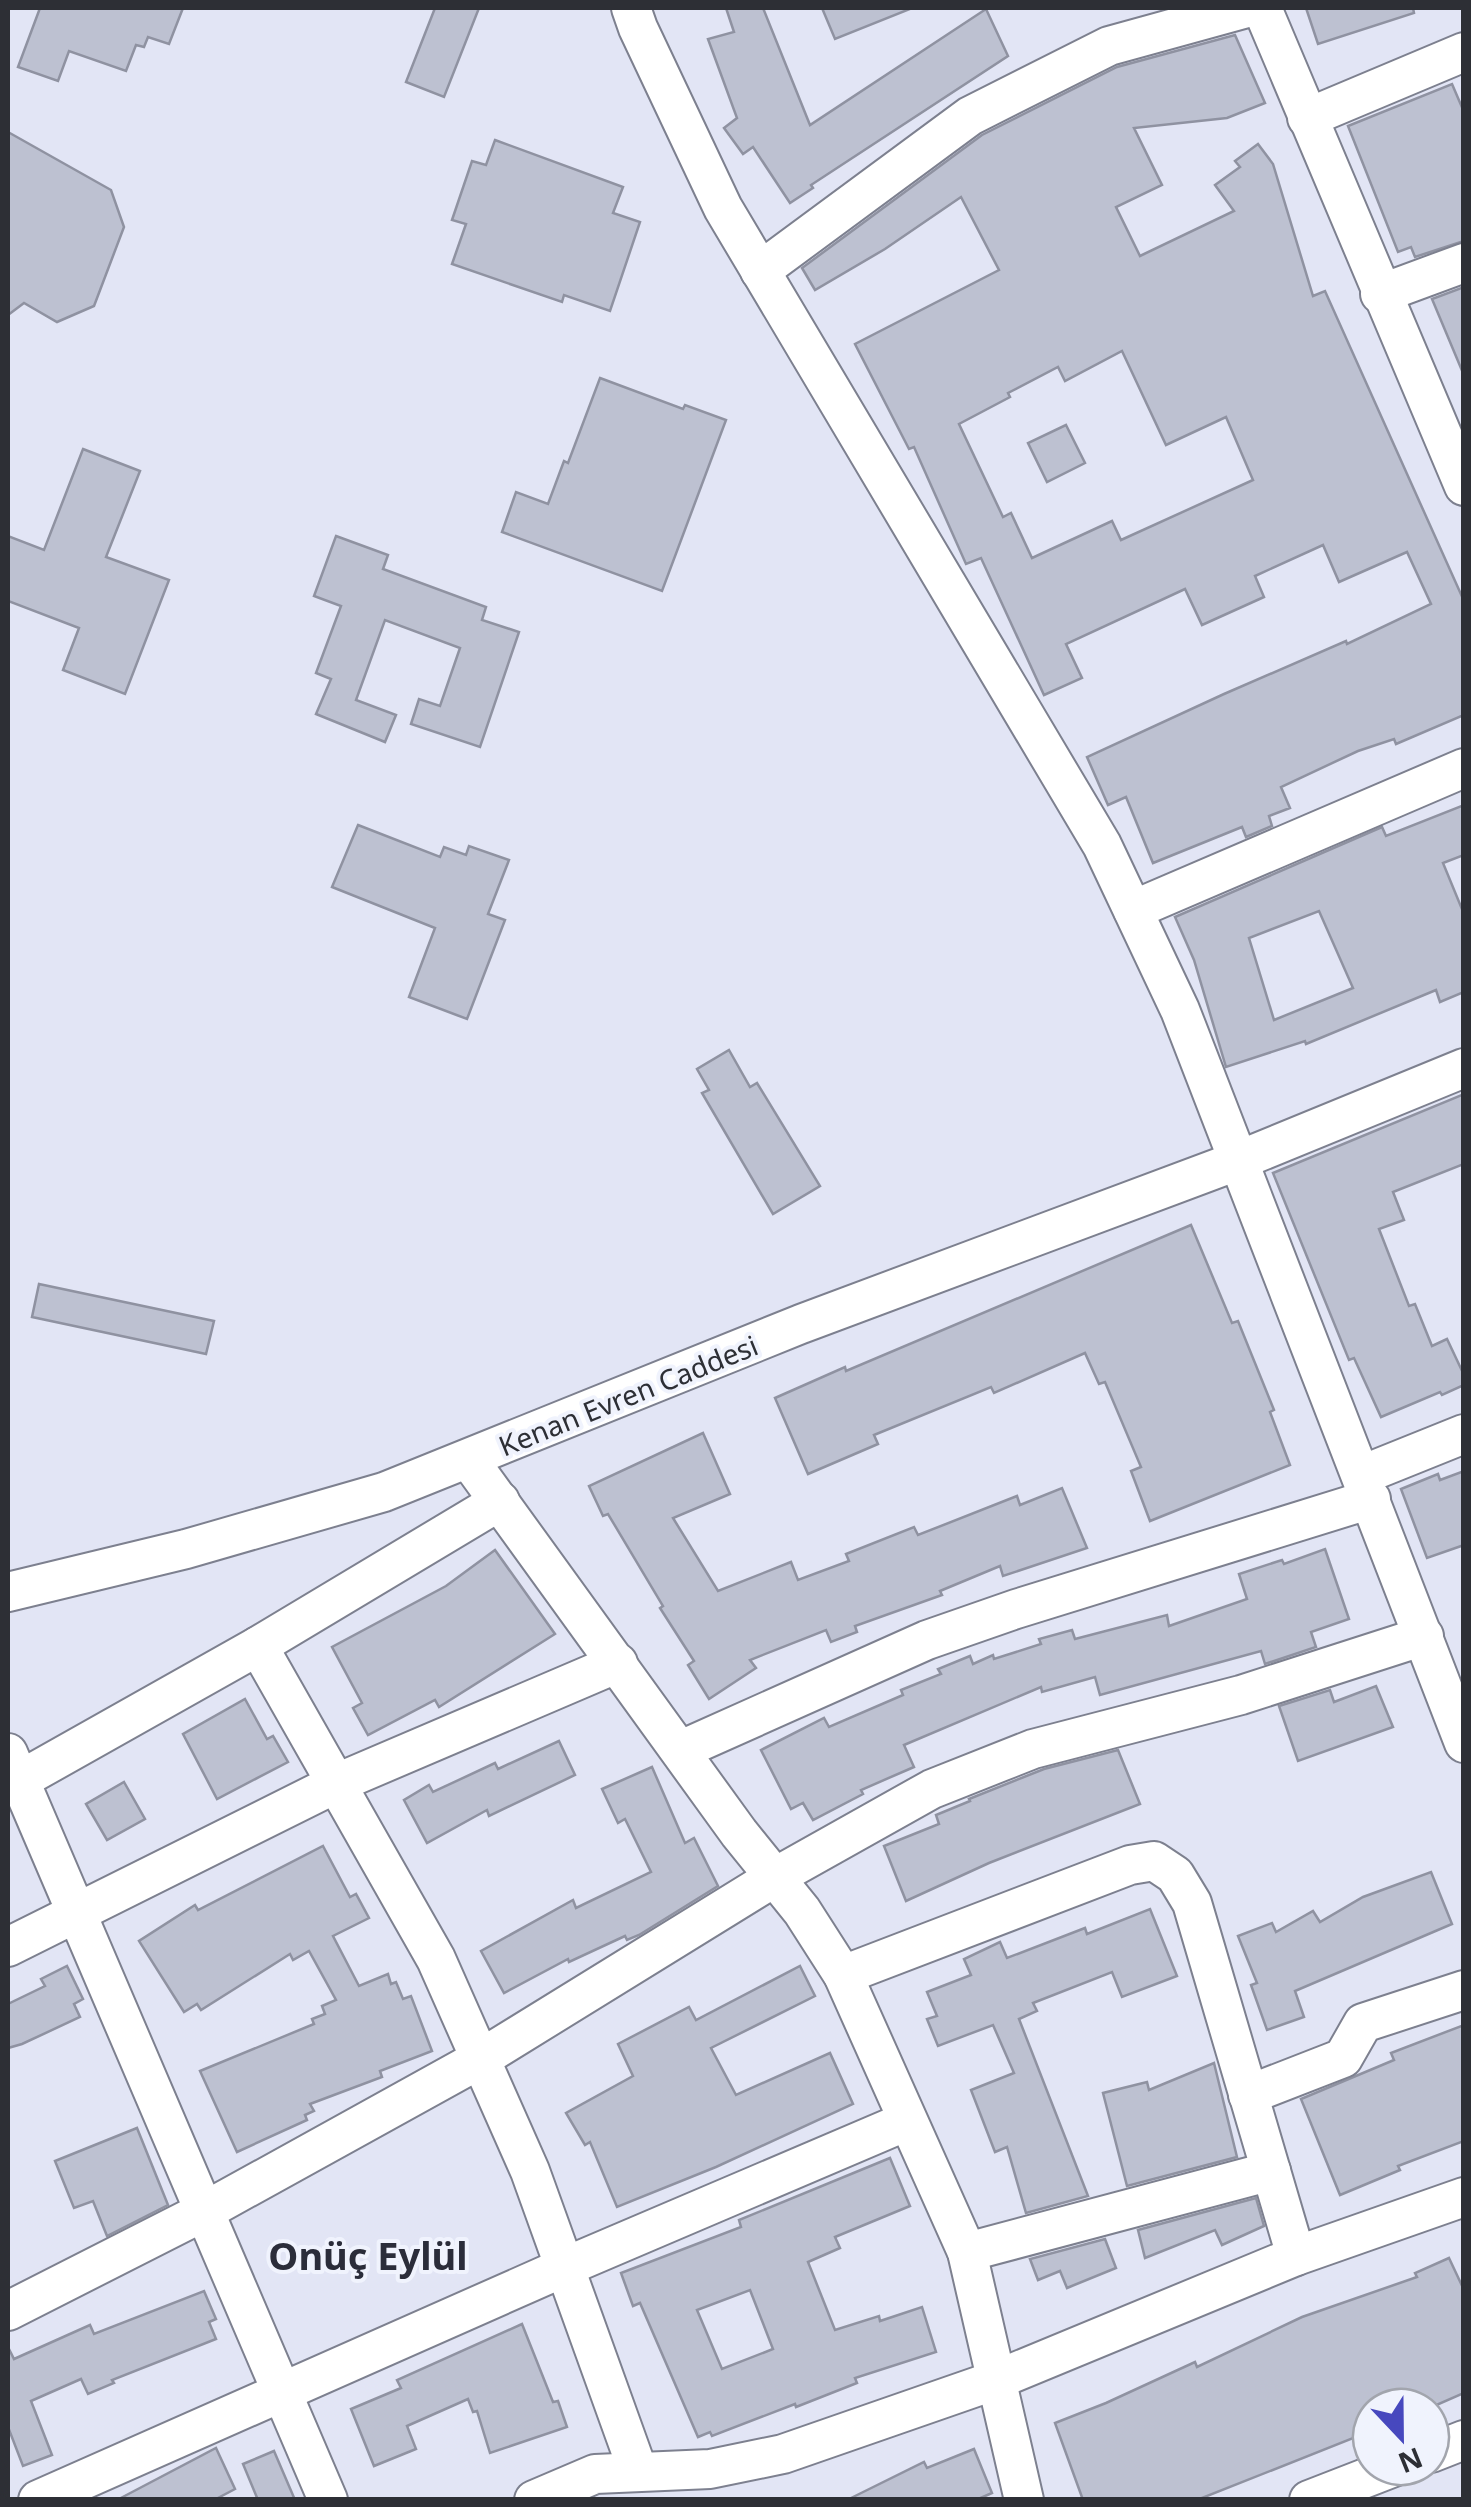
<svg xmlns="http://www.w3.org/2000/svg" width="1471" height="2507" viewBox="0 0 1471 2507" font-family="'Noto Sans',sans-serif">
<rect width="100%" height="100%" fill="#e2e5f5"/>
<!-- building -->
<g fill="#bdc1d1" stroke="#8f92a1" stroke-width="2.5" fill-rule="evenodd">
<polygon points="40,8 183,8 169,44 148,37 144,47 136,45 126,71 69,51 58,81 18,67"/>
<polygon points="435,8 479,8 444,97 406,82"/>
<polygon points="726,8 763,8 810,125 986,9 1008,56 811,185 813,188 790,203 753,147 743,154 724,128 737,118 708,39 734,32"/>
<polygon points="822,8 910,8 910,9 835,39"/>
<polygon points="1306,8 1413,8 1414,13 1318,44"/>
<path d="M 1235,35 L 1265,103 L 1227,118 L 1134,128 L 1162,185 L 1116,207 L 1140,256 L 1234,211 L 1215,185 L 1240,167 L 1235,161 L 1258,144 L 1273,164 L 1313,296 L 1325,291 L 1464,601 L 1464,715 L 1396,744 L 1394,739 L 1358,751 L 1281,787 L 1290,808 L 1269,816 L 1272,826 L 1246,837 L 1242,827 L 1153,863 L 1126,797 L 1108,805 L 1087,757 L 1224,694 L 1346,641 L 1347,644 L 1431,604 L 1407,552 L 1339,582 L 1323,545 L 1255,576 L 1264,597 L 1202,625 L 1185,589 L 1066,644 L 1082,678 L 1044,695 L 981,558 L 966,564 L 914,447 L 909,449 L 855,344 L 999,270 L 961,197 L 885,249 L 815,290 L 802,268 L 982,135 L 1117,67 ZM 1122,351 L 1166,445 L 1226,417 L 1253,480 L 1121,540 L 1112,521 L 1032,558 L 1011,513 L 1003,517 L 959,424 L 1010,397 L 1008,393 L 1058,367 L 1065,381 Z"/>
<polygon points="1452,84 1464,112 1464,241 1415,257 1411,247 1398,252 1348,126"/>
<polygon points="8,132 111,190 124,227 94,306 57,322 24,303 8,315"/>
<polygon points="495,140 623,187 613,213 640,222 610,311 564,295 562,302 452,264 466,224 452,220 472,161 486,165"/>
<polygon points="1464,287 1464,373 1463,373 1432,299"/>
<polygon points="600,378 683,409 685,405 726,420 662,591 502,532 516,492 548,504 564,461 568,463"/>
<polygon points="1066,425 1085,463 1047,482 1028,443"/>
<polygon points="83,449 140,471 106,557 169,580 125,694 63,670 79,628 8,601 8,536 44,550"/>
<polygon points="336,536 388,555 383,569 486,607 482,620 519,632 480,747 411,724 419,699 440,706 460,648 385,620 356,700 396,715 385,742 316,714 331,679 316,673 341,606 314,596"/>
<path d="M 1464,805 L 1464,855 L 1443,863 L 1464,914 L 1464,992 L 1440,1002 L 1436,990 L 1306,1044 L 1305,1041 L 1226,1067 L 1194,960 L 1175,917 L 1382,827 L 1386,836 ZM 1319,911 L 1353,988 L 1274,1020 L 1249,938 Z"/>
<polygon points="358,825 440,857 444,847 466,855 469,846 509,860 488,914 505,920 467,1019 409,997 435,928 332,887"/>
<polygon points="729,1050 750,1087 757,1083 820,1186 773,1214 702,1093 709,1090 697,1069"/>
<polygon points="1464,1094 1464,1164 1393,1192 1404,1220 1379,1229 1409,1306 1415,1304 1432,1346 1447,1339 1464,1375 1464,1385 1442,1395 1440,1392 1381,1417 1354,1358 1349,1360 1273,1173"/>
<polygon points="1191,1225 1232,1323 1238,1321 1274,1410 1270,1412 1290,1465 1150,1521 1131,1471 1141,1467 1105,1382 1099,1384 1085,1353 994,1393 991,1387 874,1435 878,1444 808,1474 775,1398 845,1367 846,1371"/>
<polygon points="39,1284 214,1321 206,1354 32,1317"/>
<polygon points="703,1433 730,1494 673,1518 718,1591 791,1562 798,1580 849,1561 846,1554 914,1527 918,1535 1017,1496 1020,1505 1062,1488 1087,1548 1003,1576 1000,1566 940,1591 942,1595 855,1626 857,1632 831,1642 826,1630 750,1660 756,1668 709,1699 688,1665 694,1661 660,1608 663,1606 608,1514 603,1516 589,1486"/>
<polygon points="1464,1471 1464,1545 1427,1558 1401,1489 1438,1474 1440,1480"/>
<polygon points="1325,1549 1349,1619 1311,1632 1316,1647 1265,1664 1261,1651 1100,1695 1095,1677 1042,1692 1041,1687 904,1745 914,1767 861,1790 863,1794 813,1820 803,1803 791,1809 761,1750 824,1718 829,1727 903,1695 901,1690 941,1674 938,1669 970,1656 973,1664 993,1655 994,1659 1041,1644 1039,1639 1072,1630 1075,1639 1167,1615 1169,1626 1247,1599 1239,1574 1282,1560 1284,1564"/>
<polygon points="495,1550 555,1634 439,1707 435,1700 368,1735 353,1708 362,1703 332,1647 446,1586"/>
<polygon points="1376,1686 1393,1727 1298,1761 1279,1706 1330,1690 1334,1702"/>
<polygon points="245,1699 267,1739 273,1736 288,1762 217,1799 183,1734"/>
<polygon points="559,1741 575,1775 489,1816 487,1810 427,1843 404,1800 429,1785 433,1792 495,1763 498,1769"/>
<polygon points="1118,1750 1140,1804 989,1863 906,1901 884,1846 939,1824 936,1815 970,1801 969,1799 1044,1769"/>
<polygon points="652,1767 685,1843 694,1838 718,1886 639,1935 627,1940 625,1936 569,1962 568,1959 504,1993 481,1951 573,1900 576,1908 651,1872 625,1819 618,1823 602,1789"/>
<polygon points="124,1782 145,1819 107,1840 86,1804"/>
<polygon points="323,1846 350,1897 356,1894 369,1918 333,1936 359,1986 388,1974 391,1984 396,1982 403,1999 411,1996 432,2051 380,2071 382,2077 310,2104 314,2111 305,2115 307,2120 237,2152 200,2071 314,2024 312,2019 325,2014 322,2006 336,2000 309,1951 293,1960 290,1954 201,2010 197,2004 184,2012 139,1941 195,1905 198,1910"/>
<polygon points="1431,1872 1452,1924 1295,1991 1304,2017 1267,2030 1251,1985 1257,1983 1238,1936 1272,1923 1276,1932 1313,1911 1320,1922 1363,1897"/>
<polygon points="1150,1909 1177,1976 1122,1997 1112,1972 1033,2003 1037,2011 1019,2019 1088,2196 1026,2213 1007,2147 995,2152 971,2090 1014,2073 993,2025 938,2046 927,2019 937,2016 927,1992 971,1975 964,1959 1000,1942 1007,1958 1085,1928 1087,1934"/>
<polygon points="67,1966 83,1999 74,2004 80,2017 22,2044 8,2048 8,2004 45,1986 41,1979"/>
<polygon points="800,1966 815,1996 711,2048 736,2095 830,2053 853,2104 716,2167 617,2207 590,2142 585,2145 566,2113 633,2076 618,2044 689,2007 696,2020"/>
<polygon points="1464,2025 1464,2141 1398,2166 1400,2170 1340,2195 1301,2099 1394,2060 1391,2053"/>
<polygon points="1214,2063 1237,2157 1127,2186 1103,2093 1147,2082 1149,2090"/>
<polygon points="137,2128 168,2205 107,2236 93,2201 74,2208 55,2161"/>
<path d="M 890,2158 L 910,2206 L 835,2237 L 840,2248 L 808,2262 L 835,2330 L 879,2316 L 880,2321 L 922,2307 L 936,2352 L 855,2378 L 857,2383 L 796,2407 L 795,2404 L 712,2436 L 710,2432 L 698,2437 L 640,2303 L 633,2306 L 621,2273 L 741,2227 L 739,2220 ZM 750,2290 L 773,2349 L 722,2369 L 697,2310 Z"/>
<polygon points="1256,2198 1264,2226 1222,2245 1215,2230 1145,2258 1138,2230"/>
<polygon points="1105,2239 1116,2268 1067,2288 1060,2271 1038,2280 1030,2259"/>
<polygon points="1449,2258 1464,2290 1464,2393 1432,2407 1371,2407 1371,2431 1197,2500 1083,2500 1055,2423 1106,2403 1195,2362 1197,2367 1302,2317 1417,2277 1415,2273"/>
<polygon points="204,2291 216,2319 209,2322 216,2339 112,2380 114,2383 88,2394 81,2379 31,2401 52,2455 23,2466 8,2427 8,2347 14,2359 90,2325 94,2334"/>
<polygon points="522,2324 553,2402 558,2401 567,2427 490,2453 477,2411 473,2412 468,2399 407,2426 416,2449 374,2466 351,2409 401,2388 397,2380"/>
<polygon points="216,2448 235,2489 214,2500 117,2500"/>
<polygon points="974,2449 992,2493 976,2500 847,2500 924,2462 927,2468"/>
<polygon points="274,2451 295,2500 258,2500 243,2464"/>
</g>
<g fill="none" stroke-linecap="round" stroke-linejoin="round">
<defs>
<g id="minor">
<polyline points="631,8 638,28 723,208 1102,845 1180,1010 1464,1743"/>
<polyline points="1262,8 1464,486"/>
<polyline points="1307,118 1464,52"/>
<polyline points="760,271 970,116 1109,46 1247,8"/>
<polyline points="1380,294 1464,263"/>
<polyline points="1133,910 1464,768"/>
<polyline points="469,1460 739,1833 802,1911 843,1975 967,2252 1024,2500"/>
<polyline points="1362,1475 1464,1434"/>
<polyline points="8,1592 186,1549 384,1492 801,1324 1237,1161 1464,1068"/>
<polyline points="258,1646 436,1959 530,2171 638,2471"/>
<polyline points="681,1750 927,1640 1016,1609 1371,1499"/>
<polyline points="8,1753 328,2500"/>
<polyline points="20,1780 258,1646 500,1501"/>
<polyline points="8,1947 337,1783 618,1663"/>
<polyline points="843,1975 1130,1865 1154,1861 1175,1875 1192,1903 1296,2256"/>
<polyline points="1248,2095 1343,2058 1363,2023 1464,1990"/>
<polyline points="967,2252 1271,2171"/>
<polyline points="8,2311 205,2211 480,2059 775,1877 932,1789 1033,1749 1241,1695 1424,1636"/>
<polyline points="1431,2453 1464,2440"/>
<polyline points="38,2500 567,2266 907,2121"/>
<polyline points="534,2500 595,2474 710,2469 783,2454 996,2380 1296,2256 1464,2197"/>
<polyline points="1309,2500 1394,2467"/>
</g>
</defs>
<!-- minor casing -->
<use href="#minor" stroke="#7d808f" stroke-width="42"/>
<!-- minor -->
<use href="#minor" stroke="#fff" stroke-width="38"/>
</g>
<g text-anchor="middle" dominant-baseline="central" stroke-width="8" stroke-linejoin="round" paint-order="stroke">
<!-- street labels -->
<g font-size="28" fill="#2d2f35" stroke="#f0f3fd">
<text transform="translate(628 1395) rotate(-22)">Kenan Evren Caddesi</text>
</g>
<!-- district labels -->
<g font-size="38" font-weight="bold" fill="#2b2d3a" stroke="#f0f3fd">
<text x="368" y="2255">Onüç Eylül</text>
</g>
</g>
<!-- border -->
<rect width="1471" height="2507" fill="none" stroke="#2d2f35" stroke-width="20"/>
<!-- north arrow -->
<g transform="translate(1401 2437) rotate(158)"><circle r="48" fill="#f0f3fd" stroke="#a2a5ad" stroke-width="2.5"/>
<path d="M0-8L18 38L0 25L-18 38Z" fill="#4748be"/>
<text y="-15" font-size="28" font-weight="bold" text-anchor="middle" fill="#2d2f35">N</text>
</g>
</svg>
